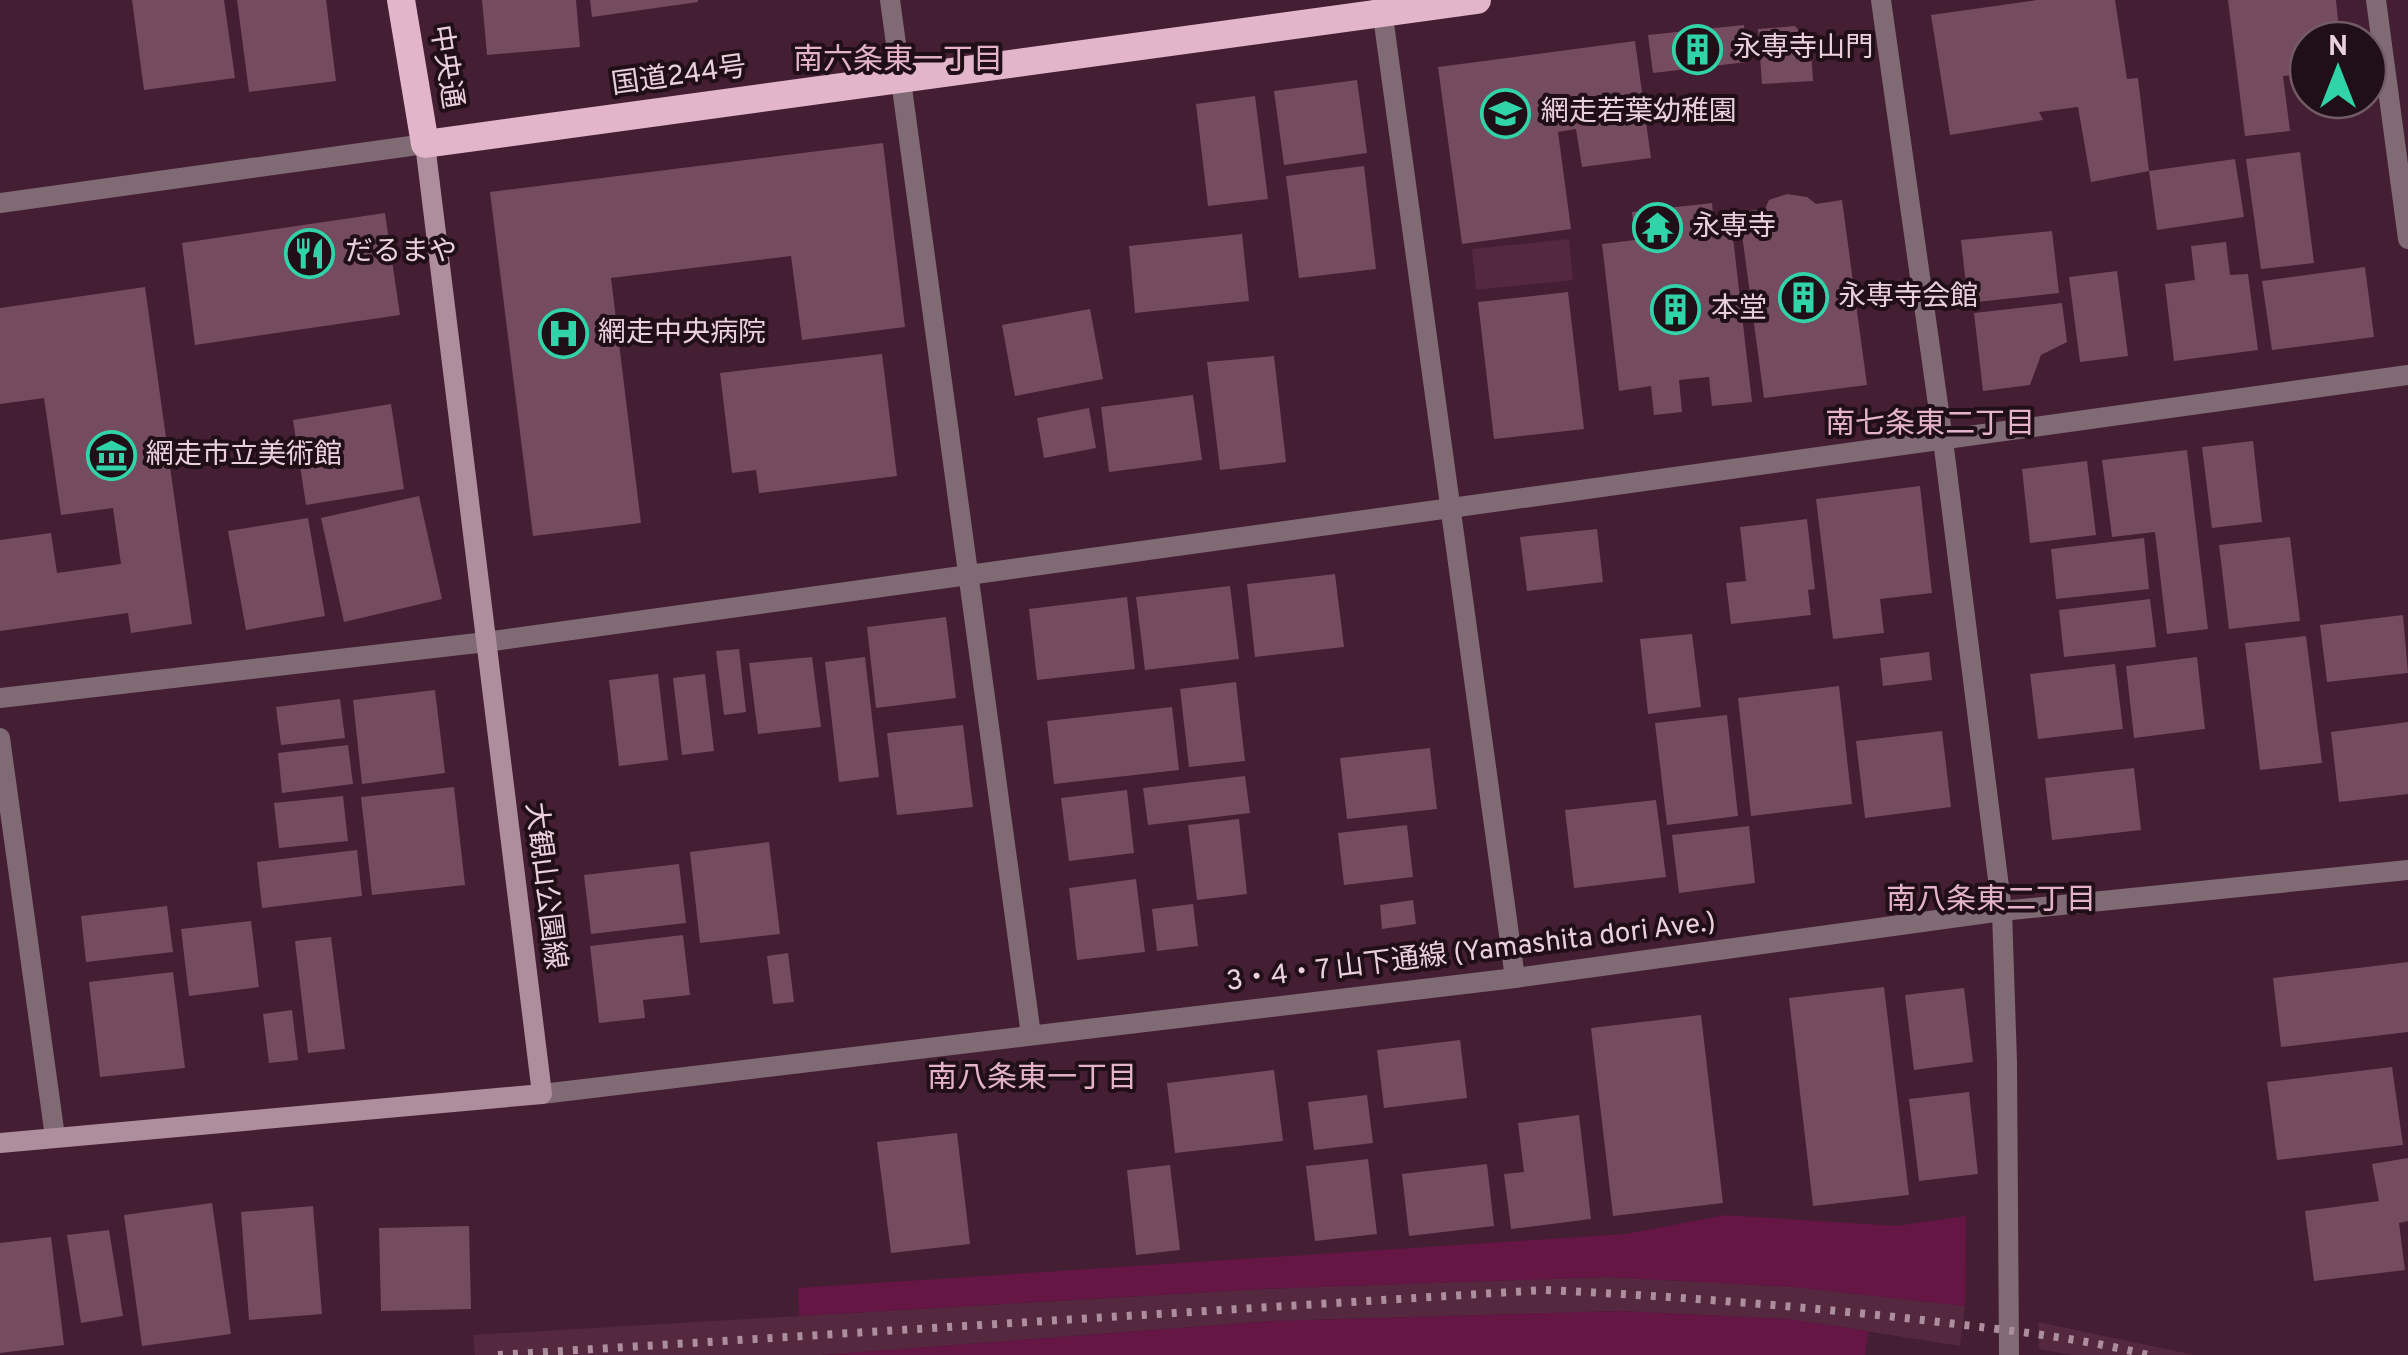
<svg xmlns="http://www.w3.org/2000/svg" width="2408" height="1355" viewBox="0 0 2408 1355" font-family="Overpass,'Noto Sans JP',sans-serif">
<rect width="100%" height="100%" fill="#441e32"/>
<!-- built -->
<g fill="#54283e">
<polygon points="1569,239 1573,280 1476,290 1472,249"/>
<polygon points="1607,1277 1794,1287 1965,1306 1960,1346 1789,1319 1618,1311 1272,1321 822,1355 475,1355 473,1335 1263,1289"/>
<polygon points="2038,1322 2185,1353 2192,1355 2071,1355 2039,1349"/>
</g>
<!-- green -->
<g fill="#661644">
<polygon points="1725,1215 1896,1226 1966,1216 1965,1306 1794,1287 1607,1277 1263,1289 799,1316 798,1288 1626,1234"/>
<polygon points="1618,1311 1789,1319 1868,1331 1865,1355 822,1355 1272,1321"/>
</g>
<!-- building -->
<g fill="#754b5f">
<polygon points="132,0 224,0 235,78 144,90"/>
<polygon points="237,0 326,0 336,81 249,92"/>
<polygon points="482,0 576,0 580,47 487,55"/>
<polygon points="590,0 698,0 698,2 592,17"/>
<polygon points="2037,0 2115,0 2127,79 2138,78 2149,171 2091,182 2078,107 2039,112 2043,120 1950,135 1931,15"/>
<polygon points="2228,0 2336,0 2340,40 2308,40 2308,73 2283,76 2290,131 2245,136"/>
<polygon points="1744,25 1747,62 1653,73 1648,35"/>
<polygon points="1795,26 1801,33 1810,33 1813,81 1762,84 1758,29"/>
<polygon points="1635,41 1651,158 1582,167 1576,129 1558,132 1571,229 1462,244 1438,67"/>
<polygon points="1357,80 1367,153 1284,165 1274,91"/>
<polygon points="1255,96 1268,199 1208,206 1196,104"/>
<polygon points="883,143 905,327 802,340 791,256 611,278 641,523 533,536 490,192"/>
<polygon points="2300,152 2314,263 2261,269 2246,159"/>
<polygon points="2235,159 2244,217 2157,230 2149,171"/>
<polygon points="1364,166 1376,269 1299,278 1286,176"/>
<polygon points="1787,194 1807,197 1816,204 1842,200 1867,385 1764,398 1739,212 1765,209 1769,200"/>
<polygon points="1712,203 1714,223 1731,220 1752,402 1712,406 1709,377 1679,380 1682,412 1654,415 1651,386 1619,391 1602,244 1635,240 1632,212"/>
<polygon points="385,213 400,315 195,345 182,243"/>
<polygon points="2052,231 2059,293 1968,303 1961,240"/>
<polygon points="1242,234 1249,301 1135,313 1129,246"/>
<polygon points="2226,242 2230,275 2248,274 2258,350 2174,361 2165,284 2195,280 2191,246"/>
<polygon points="2365,267 2374,337 2272,350 2262,281"/>
<polygon points="2117,271 2128,356 2080,362 2069,277"/>
<polygon points="145,287 192,624 131,633 128,613 0,631 0,540 51,533 57,573 121,564 113,508 61,515 44,398 0,404 0,308"/>
<polygon points="1568,292 1584,429 1494,439 1478,302"/>
<polygon points="2062,303 2067,342 2041,355 2030,385 1983,391 1974,313"/>
<polygon points="1090,309 1103,379 1015,396 1002,325"/>
<polygon points="882,354 897,476 759,493 756,470 732,473 720,373"/>
<polygon points="1274,356 1286,462 1220,470 1207,362"/>
<polygon points="1193,395 1202,460 1109,472 1101,407"/>
<polygon points="391,404 404,489 306,505 293,420"/>
<polygon points="1089,408 1096,448 1044,458 1037,418"/>
<polygon points="2253,441 2262,522 2212,528 2202,447"/>
<polygon points="2187,450 2208,629 2167,634 2155,532 2112,537 2102,460"/>
<polygon points="2087,461 2096,535 2030,543 2022,469"/>
<polygon points="1920,486 1932,593 1880,599 1884,633 1833,639 1816,499"/>
<polygon points="419,496 442,599 344,622 321,518"/>
<polygon points="308,518 325,616 246,630 228,531"/>
<polygon points="1807,519 1815,589 1808,590 1811,615 1731,624 1726,583 1746,581 1740,527"/>
<polygon points="1597,529 1603,582 1527,591 1520,537"/>
<polygon points="2290,537 2300,621 2229,629 2219,545"/>
<polygon points="2144,538 2149,589 2056,599 2051,549"/>
<polygon points="1335,574 1344,647 1255,657 1247,584"/>
<polygon points="1230,586 1239,659 1145,670 1136,597"/>
<polygon points="1127,597 1135,669 1037,680 1029,609"/>
<polygon points="2150,599 2156,647 2064,657 2059,610"/>
<polygon points="2403,615 2408,673 2327,682 2320,625"/>
<polygon points="946,617 956,698 876,708 867,627"/>
<polygon points="1692,634 1701,707 1648,714 1640,639"/>
<polygon points="2306,636 2322,763 2260,770 2245,643"/>
<polygon points="739,649 746,712 724,715 716,651"/>
<polygon points="1929,652 1932,680 1883,686 1880,658"/>
<polygon points="812,657 821,727 758,734 749,663"/>
<polygon points="865,657 879,777 839,782 825,662"/>
<polygon points="2197,657 2205,729 2134,738 2126,666"/>
<polygon points="2115,664 2123,729 2038,739 2030,674"/>
<polygon points="658,674 668,760 619,766 609,680"/>
<polygon points="705,674 714,751 682,755 673,678"/>
<polygon points="1236,682 1245,761 1189,767 1180,689"/>
<polygon points="1839,686 1852,804 1751,816 1738,698"/>
<polygon points="435,690 445,773 362,784 353,700"/>
<polygon points="340,699 345,738 281,745 276,707"/>
<polygon points="1172,707 1179,770 1054,784 1047,721"/>
<polygon points="1727,715 1738,816 1667,825 1655,723"/>
<polygon points="2408,722 2408,794 2339,802 2331,732"/>
<polygon points="963,725 973,807 897,815 887,733"/>
<polygon points="1942,731 1951,807 1865,818 1856,741"/>
<polygon points="348,745 353,784 282,793 278,753"/>
<polygon points="1430,748 1437,809 1347,819 1340,758"/>
<polygon points="2134,768 2141,830 2052,840 2045,778"/>
<polygon points="1245,776 1250,813 1148,825 1143,788"/>
<polygon points="454,787 465,885 372,895 361,797"/>
<polygon points="1127,790 1134,853 1069,861 1061,798"/>
<polygon points="343,796 348,841 279,848 274,803"/>
<polygon points="1656,800 1666,877 1574,888 1565,810"/>
<polygon points="1239,819 1247,894 1197,900 1188,825"/>
<polygon points="1407,825 1413,877 1344,885 1338,833"/>
<polygon points="1749,826 1755,883 1679,893 1672,835"/>
<polygon points="769,842 780,934 700,943 690,852"/>
<polygon points="357,850 362,896 262,908 257,862"/>
<polygon points="679,864 686,923 591,934 584,875"/>
<polygon points="1136,879 1145,952 1077,960 1069,888"/>
<polygon points="1413,900 1416,924 1382,929 1380,905"/>
<polygon points="1193,904 1198,946 1157,951 1152,909"/>
<polygon points="167,906 173,952 86,962 81,916"/>
<polygon points="251,921 259,987 189,996 181,929"/>
<polygon points="683,935 690,995 643,1000 645,1018 599,1023 590,946"/>
<polygon points="331,937 345,1049 308,1053 295,941"/>
<polygon points="788,953 794,1002 773,1004 767,956"/>
<polygon points="2408,962 2408,1032 2281,1047 2273,978"/>
<polygon points="173,972 185,1068 100,1077 89,982"/>
<polygon points="1884,987 1909,1195 1813,1206 1789,998"/>
<polygon points="1964,988 1973,1062 1914,1070 1905,995"/>
<polygon points="292,1010 298,1060 269,1063 263,1014"/>
<polygon points="1701,1015 1723,1203 1613,1216 1591,1028"/>
<polygon points="1460,1040 1467,1098 1384,1108 1377,1050"/>
<polygon points="2392,1067 2403,1145 2277,1160 2267,1082"/>
<polygon points="1274,1070 1283,1141 1175,1153 1167,1083"/>
<polygon points="1969,1092 1978,1174 1919,1181 1909,1099"/>
<polygon points="1367,1095 1373,1143 1314,1150 1308,1102"/>
<polygon points="1579,1115 1591,1219 1511,1229 1504,1174 1524,1172 1518,1123"/>
<polygon points="957,1133 970,1244 891,1253 877,1142"/>
<polygon points="2408,1158 2408,1221 2399,1223 2405,1270 2314,1281 2305,1211 2379,1201 2372,1164"/>
<polygon points="1368,1159 1377,1234 1315,1241 1306,1166"/>
<polygon points="1487,1164 1494,1226 1409,1236 1402,1174"/>
<polygon points="1170,1165 1180,1250 1136,1255 1127,1170"/>
<polygon points="212,1203 231,1334 142,1346 124,1215"/>
<polygon points="313,1206 322,1314 249,1320 241,1212"/>
<polygon points="469,1226 471,1309 381,1311 379,1228"/>
<polygon points="109,1230 123,1316 81,1323 67,1235"/>
<polygon points="51,1237 64,1345 0,1353 0,1243"/>
</g>
<g fill="none" stroke-linecap="round" stroke-linejoin="round">
<!-- minor -->
<g stroke="#806b74" stroke-width="20">
<polyline points="890,0 1031,1035"/>
<polyline points="2376,0 2408,239"/>
<polyline points="1381,2 1515,978"/>
<polyline points="0,698 486,642 2408,375"/>
<polyline points="0,738 55,1137"/>
</g>
<!-- tertiary -->
<g stroke="#806b74" stroke-width="20">
<polyline points="1881,0 1943,440 2002,911 2007,1062 2009,1355"/>
<polyline points="0,203 425,144"/>
<polyline points="542,1094 1515,978 2002,911 2408,870"/>
</g>
<!-- secondary -->
<polyline stroke="#ae8e9c" stroke-width="20" points="0,1143 542,1094 425,144"/>
<!-- trunk -->
<polyline stroke="#e2b5ca" stroke-width="28" points="401,0 425,144 1477,0"/>
<!-- rail -->
<path stroke="#ac8e9c" stroke-width="8" stroke-dasharray="5 10" stroke-linecap="butt" d="M 498,1355 L 1544,1290 C 1674,1296 1802,1306 1931,1321 C 2004,1330 2077,1337 2148,1355"/>
</g>
<!-- icons -->
<defs>
<symbol id="building-ring" viewBox="-11 -11 22 22"><circle r="9.5" fill="#200f17" stroke="#31d4a9" stroke-width="1.5"/><path d="M-4-6H4V6H1V3H-1V6H-4ZM-2.5-4.3h1.7v1.8h-1.7ZM.8-4.3h1.7v1.8H.8ZM-2.5-1h1.7V.8h-1.7ZM.8-1h1.7V.8H.8Z" fill="#31d4a9"/></symbol>
<symbol id="school-ring" viewBox="-11 -11 22 22"><circle r="9.5" fill="#200f17" stroke="#31d4a9" stroke-width="1.5"/><path d="M0-5L7-2L0 1L-7-2ZM-4 1L0 2.5L4 1V4Q0 6-4 4Z" fill="#31d4a9"/></symbol>
<symbol id="temple-ring" viewBox="-11 -11 22 22"><circle r="9.5" fill="#200f17" stroke="#31d4a9" stroke-width="1.5"/><path d="M0-6L5-2H3V0L6.5 2.5H4V6H1.5V3h-3V6H-4V2.5H-6.5L-3 0V-2H-5Z" fill="#31d4a9"/></symbol>
<symbol id="restaurant-ring" viewBox="-11 -11 22 22"><circle r="9.5" fill="#200f17" stroke="#31d4a9" stroke-width="1.5"/><path d="M-5-6h1v4h1v-4h1v4h1v-4h1v5L-1.5 .5V6h-2V.5L-5-1ZM5-6V6H3V1.5H1.5Q1.5-4 5-6Z" fill="#31d4a9"/></symbol>
<symbol id="hospital-ring" viewBox="-11 -11 22 22"><circle r="9.5" fill="#200f17" stroke="#31d4a9" stroke-width="1.5"/><path d="M-5-5h3v3.5h4V-5h3V5h-3V1.5h-4V5h-3Z" fill="#31d4a9"/></symbol>
<symbol id="museum-ring" viewBox="-11 -11 22 22"><circle r="9.5" fill="#200f17" stroke="#31d4a9" stroke-width="1.5"/><path d="M0-6L6-3V-2H-6V-3ZM-5-1h2V3h-2ZM-1-1h2V3h-2ZM3-1h2V3H3ZM-6 4H6V6H-6Z" fill="#31d4a9"/></symbol>
</defs>
<g fill-rule="evenodd">
<use href="#building-ring" x="1670" y="22" width="55" height="55"/>
<use href="#school-ring" x="1478" y="86" width="55" height="55"/>
<use href="#temple-ring" x="1630" y="200" width="55" height="55"/>
<use href="#restaurant-ring" x="282" y="226" width="55" height="55"/>
<use href="#building-ring" x="1776" y="270" width="55" height="55"/>
<use href="#building-ring" x="1648" y="282" width="55" height="55"/>
<use href="#hospital-ring" x="536" y="306" width="55" height="55"/>
<use href="#museum-ring" x="84" y="428" width="55" height="55"/>
</g>
<g text-anchor="middle" dominant-baseline="central" stroke-width="8" stroke-linejoin="round" paint-order="stroke">
<!-- poi labels -->
<g font-size="28" fill="#ead0db" stroke="#200f17" text-anchor="start">
<text x="1733" y="49">永専寺山門</text>
<text x="1541" y="113">網走若葉幼稚園</text>
<text x="1692" y="228">永専寺</text>
<text x="345" y="253">だるまや</text>
<text x="1838" y="298">永専寺会館</text>
<text x="1711" y="310">本堂</text>
<text x="598" y="334">網走中央病院</text>
<text x="146" y="456">網走市立美術館</text>
</g>
<!-- street labels -->
<g font-size="28" fill="#ead0db" stroke="#200f17">
<text transform="translate(445 67) rotate(81)">中央通</text>
<text transform="translate(679 77) rotate(-8)">国道244号</text>
<text transform="translate(544 886) rotate(83)">大観山公園線</text>
<text transform="translate(1471 953) rotate(-7)">3・4・7 山下通線 (Yamashita dori Ave.)</text>
</g>
<!-- neighbourhood labels -->
<g font-size="30" fill="#e4b3c9" stroke="#200f17">
<text x="898" y="61">南六条東一丁目</text>
<text x="1930" y="425">南七条東二丁目</text>
<text x="1991" y="901">南八条東二丁目</text>
<text x="1032" y="1079">南八条東一丁目</text>
</g>
</g>
<!-- north arrow -->
<g transform="translate(2338 70)"><circle r="48" fill="#200f17" stroke="#715c65" stroke-width="2.5"/>
<path d="M0-8L18 38L0 25L-18 38Z" fill="#31d4a9"/>
<text y="-15" font-size="28" font-weight="bold" text-anchor="middle" fill="#ead0db">N</text>
</g>
</svg>
